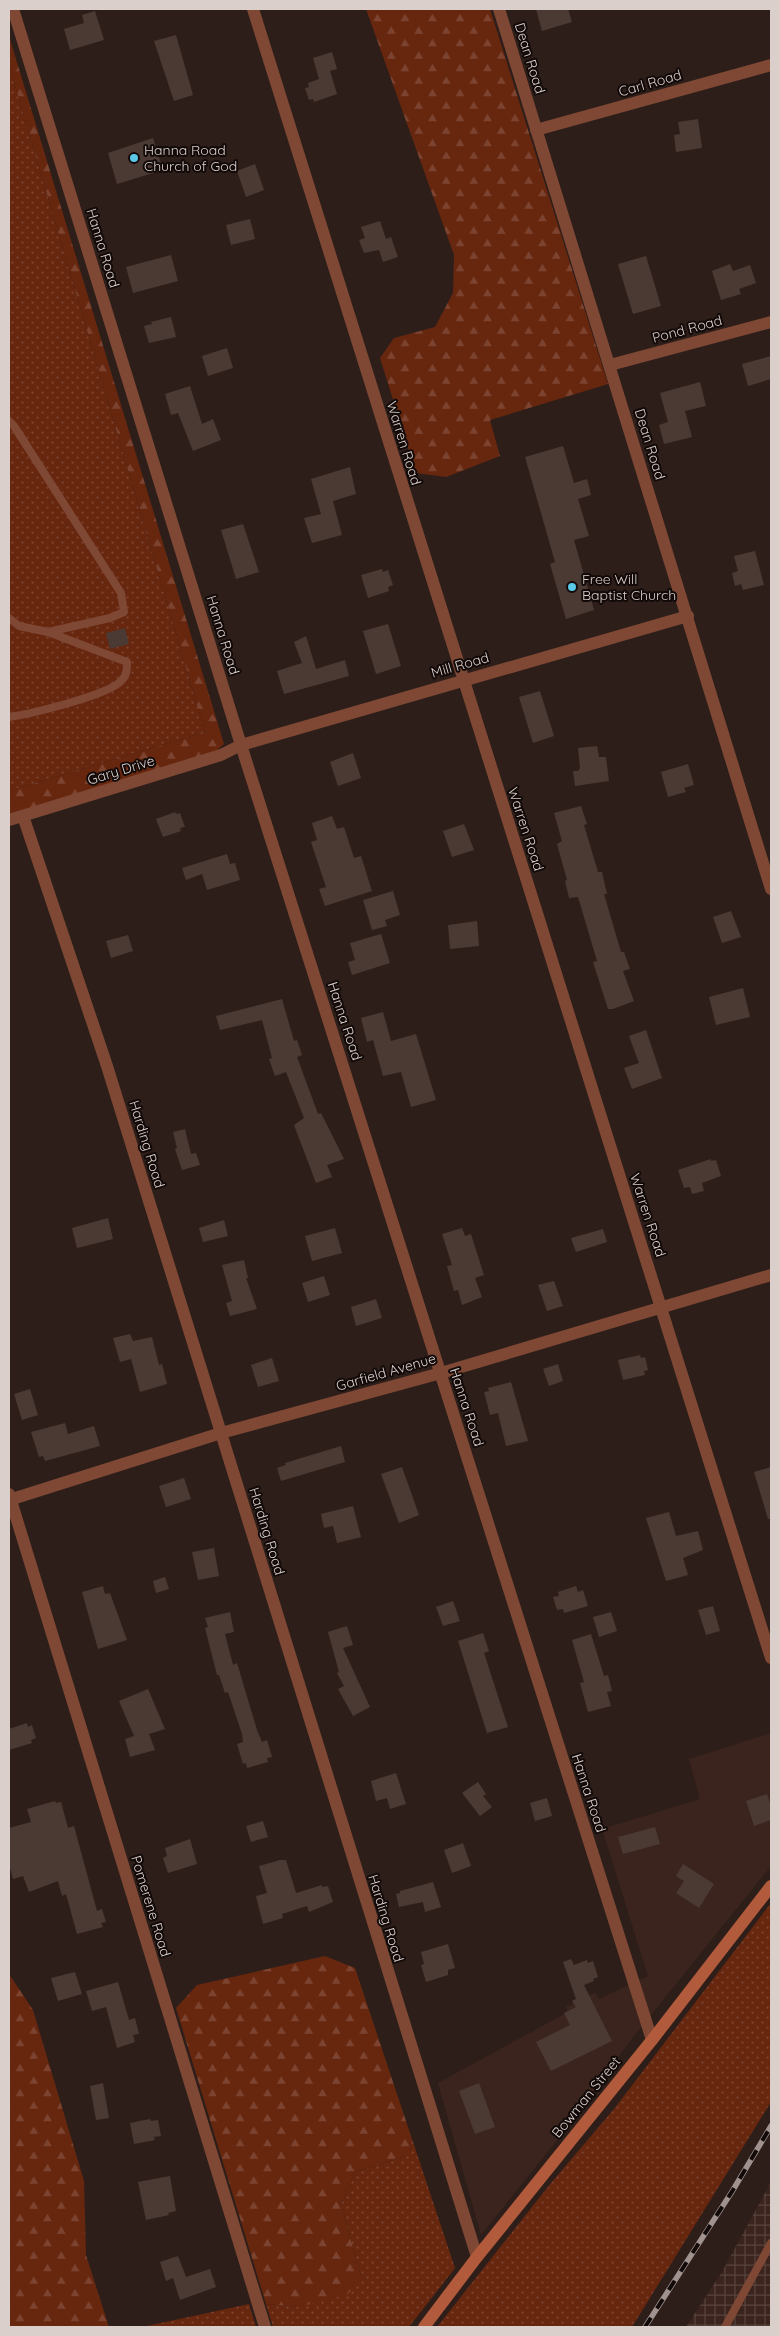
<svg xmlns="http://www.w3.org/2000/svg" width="780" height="2336" viewBox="0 0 780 2336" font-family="Quicksand,sans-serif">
<defs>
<pattern id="industrial-grid" width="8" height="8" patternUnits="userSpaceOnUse" patternTransform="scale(1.25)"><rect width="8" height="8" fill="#3b241d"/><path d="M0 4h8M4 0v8" fill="none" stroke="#57433d"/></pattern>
<pattern id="grass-dots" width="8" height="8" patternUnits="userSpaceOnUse" patternTransform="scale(1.25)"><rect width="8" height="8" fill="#67260e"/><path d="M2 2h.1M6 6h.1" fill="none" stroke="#7c4430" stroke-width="1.8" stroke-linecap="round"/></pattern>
<pattern id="forest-firs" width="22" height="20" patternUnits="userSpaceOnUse" patternTransform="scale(1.25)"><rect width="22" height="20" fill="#67260e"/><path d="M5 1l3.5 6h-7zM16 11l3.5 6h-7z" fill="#7c4430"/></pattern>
</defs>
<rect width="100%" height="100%" fill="#2e1e19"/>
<!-- built -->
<polygon fill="#3b241d" points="771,1733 771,1866 630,2041 554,2144 481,2235 438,2083 568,2012 566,2007 595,1993 599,1999 648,1976 602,1829 700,1799 689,1759"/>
<!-- industrial -->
<polygon fill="url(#industrial-grid)" points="771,2182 771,2327 686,2327 722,2272"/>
<!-- grass -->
<g fill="url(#grass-dots)">
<polygon points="9,65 205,732 9,791"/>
<polygon points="771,1903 771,2102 632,2327 437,2327 551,2183 614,2109"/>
<polygon points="411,2136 455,2268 409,2327 273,2327 266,2304 299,2307 361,2276 341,2204 355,2172 410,2155"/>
<polygon points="249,2304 256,2327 142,2327"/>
</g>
<!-- forest -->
<g fill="url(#forest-firs)">
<polygon points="366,9 490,9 608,384 490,420 500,456 446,477 416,473 380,358 394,338 435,327 453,293 454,255"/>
<polygon points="9,36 224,744 216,751 9,815 9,791 205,732 9,65"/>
<polygon points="325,1956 355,1968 411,2136 410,2155 355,2172 341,2204 361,2276 348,2294 299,2307 266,2304 176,2008 197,1985"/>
<polygon points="9,1974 33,2010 84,2181 86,2255 109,2327 9,2327"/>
</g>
<!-- building -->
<g fill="#4b3a34">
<polygon points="536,9 568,9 572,22 542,31"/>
<polygon points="95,11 104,40 70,50 64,29 84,23 82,15"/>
<polygon points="176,35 193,95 174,101 154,41"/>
<polygon points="332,52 337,69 330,71 337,94 314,102 313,99 309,100 305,88 309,87 308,83 319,79 313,58"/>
<polygon points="698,119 702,148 676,152 674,135 680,134 678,122"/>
<polygon points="153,138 163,170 117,184 108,153"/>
<polygon points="255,164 264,190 246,197 237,171"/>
<polygon points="250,219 255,239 231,245 226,225"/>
<polygon points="380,221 386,239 391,237 398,257 383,262 379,250 364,253 359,240 365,238 361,227"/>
<polygon points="171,255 178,281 133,293 126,267"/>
<polygon points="646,256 661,306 633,314 618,264"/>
<polygon points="730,264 733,271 750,265 756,283 739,289 741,294 721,300 712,271"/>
<polygon points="171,317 176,337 149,343 144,326 152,324 151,322"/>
<polygon points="227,348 233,368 208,376 202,356"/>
<polygon points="771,356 771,379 748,386 742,364"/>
<polygon points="700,382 706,406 685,411 692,437 664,444 659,425 668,422 660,393"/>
<polygon points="190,386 202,424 213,419 221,440 193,451 178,413 171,415 165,394"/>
<polygon points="563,446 574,483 587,479 591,495 578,499 589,536 574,540 594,610 566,619 550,564 555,562 525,457"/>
<polygon points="350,467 356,494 333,501 342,535 312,543 304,518 321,514 311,479"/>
<polygon points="243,524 259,572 236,579 221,530"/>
<polygon points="755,551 764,585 743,590 741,584 735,586 732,573 738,571 734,556"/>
<polygon points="382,569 383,572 388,570 393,585 388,587 389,591 368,598 361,575"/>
<polygon points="388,624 401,666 376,674 363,631"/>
<polygon points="125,628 129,644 110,649 106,633"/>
<polygon points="306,636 316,669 345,660 349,676 284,694 277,671 302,663 294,642"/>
<polygon points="540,691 554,736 533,743 519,697"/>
<polygon points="597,746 599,757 606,757 609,781 575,786 573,771 578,771 580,768 578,748"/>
<polygon points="353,753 361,778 338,786 330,762"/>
<polygon points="688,764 694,785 684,788 686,792 668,797 661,772"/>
<polygon points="581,806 587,824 584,825 598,872 602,872 607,894 604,894 621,952 624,952 630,969 623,971 634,1001 613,1009 608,1009 593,962 597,961 578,897 569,898 565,881 567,880 557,844 562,841 554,813"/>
<polygon points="175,812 176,814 180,813 185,827 180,828 181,831 163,837 156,819"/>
<polygon points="332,816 337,829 344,827 354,858 361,856 372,891 325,906 319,889 326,887 311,842 317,840 312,823"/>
<polygon points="464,824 474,850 452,857 443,831"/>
<polygon points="227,854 230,864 235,863 240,880 207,890 202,874 186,880 182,868"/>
<polygon points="393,891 400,915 385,920 387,926 372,930 363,900"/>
<polygon points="731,911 741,937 722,943 713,917"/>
<polygon points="477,921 479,946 450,949 448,925"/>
<polygon points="381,934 390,963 352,975 348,962 355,960 350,943"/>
<polygon points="128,935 133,951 111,958 106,941"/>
<polygon points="743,988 750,1017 716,1025 709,997"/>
<polygon points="282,999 294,1041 297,1040 302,1055 297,1057 318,1114 321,1113 344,1159 327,1165 332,1177 316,1183 294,1125 304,1118 286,1072 275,1076 269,1059 272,1058 262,1020 220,1030 216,1016"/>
<polygon points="383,1012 391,1041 416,1034 436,1100 411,1107 401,1072 383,1076 373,1040 367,1042 361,1018"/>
<polygon points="646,1030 662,1078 632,1089 624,1068 639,1063 629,1036"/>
<polygon points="185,1129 191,1154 196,1153 200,1165 182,1170 175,1149 177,1148 173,1132"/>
<polygon points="711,1159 711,1161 716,1160 721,1176 702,1183 704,1191 692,1194 690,1187 684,1188 678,1170"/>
<polygon points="108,1218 113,1239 77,1248 72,1228"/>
<polygon points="224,1220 228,1236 203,1242 199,1228"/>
<polygon points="335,1228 342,1253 312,1261 305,1236"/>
<polygon points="462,1228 465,1236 471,1234 484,1275 475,1278 482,1297 462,1305 458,1290 454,1291 447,1266 452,1265 442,1234"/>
<polygon points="603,1229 607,1242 576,1252 571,1238"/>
<polygon points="244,1260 248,1278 246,1278 257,1309 230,1316 226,1303 232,1301 222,1265"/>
<polygon points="324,1276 330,1295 308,1302 302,1283"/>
<polygon points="554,1281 563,1306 547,1311 538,1285"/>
<polygon points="376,1299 382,1318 356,1326 351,1307"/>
<polygon points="130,1334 133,1341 152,1337 159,1365 162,1364 167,1384 140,1392 131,1359 120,1362 113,1338"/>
<polygon points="640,1355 641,1358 645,1357 648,1370 644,1371 645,1375 623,1380 618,1360"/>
<polygon points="272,1358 279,1381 258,1387 251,1365"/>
<polygon points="558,1364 563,1381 549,1386 543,1369"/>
<polygon points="511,1382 528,1441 506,1446 498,1413 490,1415 484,1392 489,1391 488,1388"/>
<polygon points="30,1389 38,1415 22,1420 14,1394"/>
<polygon points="65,1423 68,1434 94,1426 100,1446 45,1461 43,1456 39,1457 31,1432"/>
<polygon points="341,1446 345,1462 281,1481 277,1468 286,1465 285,1463"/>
<polygon points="402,1467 419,1515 399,1523 381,1474"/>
<polygon points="771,1467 771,1519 768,1519 754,1472"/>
<polygon points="184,1478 191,1499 166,1507 159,1486"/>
<polygon points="353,1506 361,1537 337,1543 333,1526 324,1528 321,1514"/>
<polygon points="669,1512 676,1536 698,1531 703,1550 683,1558 688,1575 666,1581 646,1518"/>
<polygon points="214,1548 219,1576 198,1580 192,1552"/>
<polygon points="165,1577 169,1589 156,1593 153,1581"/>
<polygon points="103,1586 105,1594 110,1593 127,1640 98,1649 82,1592"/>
<polygon points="576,1586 578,1592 583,1590 588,1606 564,1613 563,1609 557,1610 553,1597 559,1596 558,1592"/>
<polygon points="453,1601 460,1621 443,1626 436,1607"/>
<polygon points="713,1606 720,1631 706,1635 698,1610"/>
<polygon points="230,1612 234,1632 225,1634 233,1665 237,1663 257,1730 262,1742 267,1740 272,1757 267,1758 268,1762 247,1768 246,1763 243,1764 237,1744 243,1742 242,1734 228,1692 225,1693 219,1675 217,1675 205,1628 208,1627 205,1618"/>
<polygon points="611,1612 617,1631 599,1637 593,1617"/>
<polygon points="347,1626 353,1645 343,1648 370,1707 353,1716 338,1689 344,1686 337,1673 339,1672 328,1632"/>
<polygon points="483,1633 489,1651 484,1653 508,1727 487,1733 458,1641"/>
<polygon points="591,1634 604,1676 608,1675 612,1691 607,1692 611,1706 588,1712 580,1683 584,1682 572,1640"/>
<polygon points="148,1689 165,1729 149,1734 155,1750 130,1757 125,1739 134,1736 119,1701"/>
<polygon points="27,1723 28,1727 32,1725 36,1738 31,1740 32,1743 9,1750 9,1729"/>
<polygon points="396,1773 406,1804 390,1809 387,1798 376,1801 371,1781"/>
<polygon points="478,1782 486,1794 483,1796 492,1807 480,1816 462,1793"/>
<polygon points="767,1794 771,1807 771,1820 754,1826 746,1801"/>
<polygon points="547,1798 552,1816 535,1821 530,1803"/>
<polygon points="55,1801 56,1803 61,1802 68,1828 74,1826 97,1911 102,1909 106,1922 101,1923 103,1927 77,1934 66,1894 62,1896 58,1881 29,1892 23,1876 13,1879 9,1864 9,1828 31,1822 27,1809"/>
<polygon points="263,1821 268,1837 251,1842 246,1826"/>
<polygon points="655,1827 660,1844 623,1854 618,1837"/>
<polygon points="190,1839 197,1864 168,1873 163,1858 167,1856 165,1848"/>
<polygon points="463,1843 471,1866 452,1873 444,1850"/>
<polygon points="280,1860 286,1860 296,1893 322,1885 322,1887 328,1886 333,1902 309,1912 307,1906 282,1914 283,1918 263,1924 256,1896 267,1893 259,1866"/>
<polygon points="683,1864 714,1884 699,1908 676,1893 684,1881 676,1876"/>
<polygon points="433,1882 441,1907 425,1912 423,1902 399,1907 396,1894 400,1893 400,1891"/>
<polygon points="448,1944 455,1968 448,1970 448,1975 426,1982 421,1965 424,1964 421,1952"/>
<polygon points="571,1959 574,1965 587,1960 588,1963 593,1961 598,1977 593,1979 594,1981 584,1985 612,2041 551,2071 536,2042 570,2025 564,2013 576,2007 572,2001 576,1999 563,1962"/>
<polygon points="75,1972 82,1994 58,2001 51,1978"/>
<polygon points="118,1982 129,2020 135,2018 139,2034 133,2035 135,2042 117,2048 106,2007 92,2011 86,1991"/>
<polygon points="103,2083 109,2118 96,2120 90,2086"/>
<polygon points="479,2083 495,2127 475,2134 459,2091"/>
<polygon points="150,2119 151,2121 158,2120 161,2136 154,2137 155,2140 134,2144 130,2123"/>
<polygon points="170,2176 176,2211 168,2213 169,2215 146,2220 138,2182"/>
<polygon points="178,2256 186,2277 210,2269 216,2287 180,2300 173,2278 166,2281 160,2262"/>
</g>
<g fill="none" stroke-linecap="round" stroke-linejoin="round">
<!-- lane -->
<g stroke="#7e4835" stroke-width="8">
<polyline points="9,421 14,426 121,593 124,612 110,618 48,632"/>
<path d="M 9,618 L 19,626 L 48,632 L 127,662 C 127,669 127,675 122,680 C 110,695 30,714 9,717"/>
<polyline points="725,2327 771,2243"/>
</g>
<!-- street -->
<g stroke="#7e4835" stroke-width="12">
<polyline points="13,9 241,745 652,2040"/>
<polyline points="253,9 771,1658"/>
<polyline points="499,9 771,889"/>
<polyline points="536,130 771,65"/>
<polyline points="610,365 771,322"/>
<polyline points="23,816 107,1066 477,2257"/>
<polyline points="9,820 221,755 241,745 688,616"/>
<polyline points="9,1494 265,2327"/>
<polyline points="9,1500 221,1433 441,1373 771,1275"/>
</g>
<!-- secondary -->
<polyline stroke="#b15a3c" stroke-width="12" points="424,2327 477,2257 652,2040 771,1886"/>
<defs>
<polyline id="rail" points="645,2327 733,2190 771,2126"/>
</defs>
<!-- rail casing -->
<use href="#rail" stroke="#a0928f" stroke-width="5.5"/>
<!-- rail -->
<use href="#rail" stroke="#110a08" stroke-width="4" stroke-dasharray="11" stroke-linecap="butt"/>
</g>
<!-- markers -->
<g fill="#5bc8e7" stroke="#110a08" stroke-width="2">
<circle cx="134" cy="158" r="5"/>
<circle cx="572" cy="587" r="5"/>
</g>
<g text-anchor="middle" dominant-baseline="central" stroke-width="4" stroke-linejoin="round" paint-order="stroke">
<!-- street labels -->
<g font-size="14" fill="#dbcfcc" stroke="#110a08">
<text transform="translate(530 58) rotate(73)">Dean Road</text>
<text transform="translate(650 83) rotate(-16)">Carl Road</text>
<text transform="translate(103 248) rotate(73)">Hanna Road</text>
<text transform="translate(687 329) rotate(-15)">Pond Road</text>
<text transform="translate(404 443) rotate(73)">Warren Road</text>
<text transform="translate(650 444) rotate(73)">Dean Road</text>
<text transform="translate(223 635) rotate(73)">Hanna Road</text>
<text transform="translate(460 665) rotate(-16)">Mill Road</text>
<text transform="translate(121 770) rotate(-17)">Gary Drive</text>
<text transform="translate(526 829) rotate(72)">Warren Road</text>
<text transform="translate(345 1021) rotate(72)">Hanna Road</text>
<text transform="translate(147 1144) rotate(73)">Harding Road</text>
<text transform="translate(648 1215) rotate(72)">Warren Road</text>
<text transform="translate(386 1372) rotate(-16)">Garfield Avenue</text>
<text transform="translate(467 1407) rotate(72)">Hanna Road</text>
<text transform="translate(267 1531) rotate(73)">Harding Road</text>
<text transform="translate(589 1793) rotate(72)">Hanna Road</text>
<text transform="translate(151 1906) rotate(73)">Pomerene Road</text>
<text transform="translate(386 1918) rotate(73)">Harding Road</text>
<text transform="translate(586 2097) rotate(-51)">Bowman Street</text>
</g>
<!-- poi labels -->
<g font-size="14" fill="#dbcfcc" stroke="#110a08" text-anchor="start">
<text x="144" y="150">Hanna Road<tspan x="144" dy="16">Church of God</tspan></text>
<text x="582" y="579">Free Will<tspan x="582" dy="16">Baptist Church</tspan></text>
</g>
</g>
<!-- border -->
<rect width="780" height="2336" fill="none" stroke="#dbcfcc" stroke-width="20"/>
</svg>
